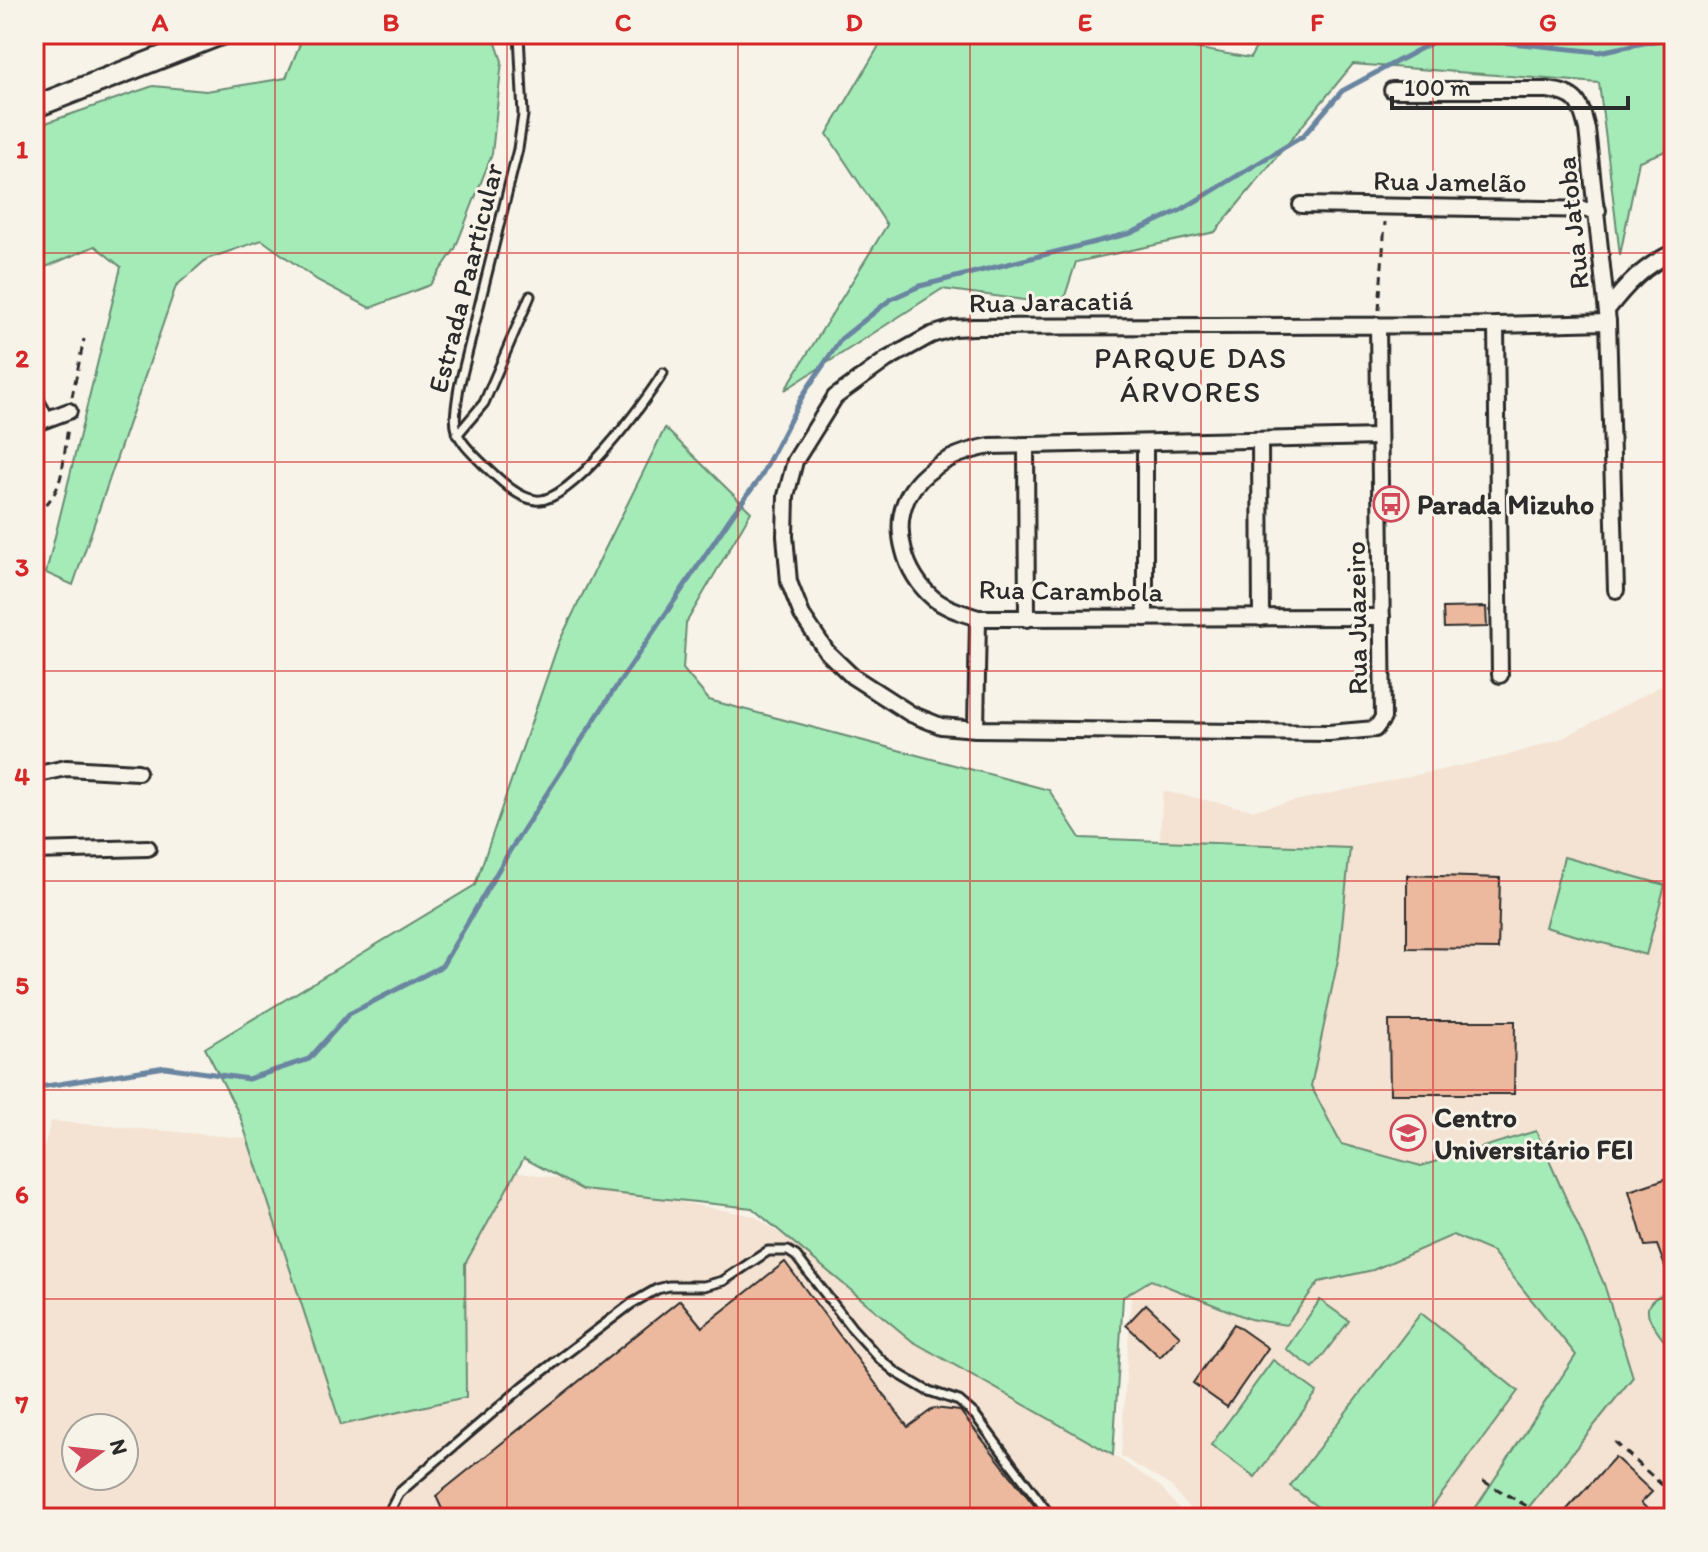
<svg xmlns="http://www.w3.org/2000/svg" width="1708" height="1552" viewBox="0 0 1708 1552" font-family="Itim,sans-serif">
<rect width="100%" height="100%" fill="#f7f3e8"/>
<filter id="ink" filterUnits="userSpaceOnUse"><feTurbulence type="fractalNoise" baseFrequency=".0125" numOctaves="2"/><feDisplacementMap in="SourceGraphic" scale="16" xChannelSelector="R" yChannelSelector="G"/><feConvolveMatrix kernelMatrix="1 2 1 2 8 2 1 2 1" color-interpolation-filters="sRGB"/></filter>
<g filter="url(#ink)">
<!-- built -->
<g fill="#f4e2d2" fill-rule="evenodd">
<polygon points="1674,679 1674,1518 1197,1518 1171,1486 1121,1456 1163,791 1253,810 1506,756 1563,738"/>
<path d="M 51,1121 L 426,1154 L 754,1216 L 1161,1487 L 1186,1518 L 34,1518 L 34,1183 ZM 76,1428 L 124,1428 L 124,1476 L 76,1476 Z"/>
</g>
<!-- green -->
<g fill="#a5ebb8" stroke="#688b72" stroke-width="2">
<polygon points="304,34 493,34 502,61 492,154 455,249 430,285 370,308 317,280 262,240 207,259 176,286 73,585 46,573 121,267 95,246 34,272 34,127 153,86 206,91 286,78"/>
<polygon points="886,34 1115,34 1250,58 1264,34 1674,34 1674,148 1639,161 1620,255 1599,83 1353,64 1215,232 1076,262 1062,305 942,289 785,390 887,225 827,134"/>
<polygon points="665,428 751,512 686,623 683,669 709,700 1049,790 1080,838 1350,848 1339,955 1311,1086 1341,1144 1421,1166 1536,1131 1604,1284 1633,1377 1520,1518 1469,1518 1576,1355 1493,1252 1453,1235 1373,1270 1319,1282 1286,1325 1250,1319 1151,1280 1123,1297 1113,1455 912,1341 752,1208 583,1190 524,1158 465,1264 466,1397 341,1425 240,1116 205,1048 475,885 559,642"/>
<polygon points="1564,857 1665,885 1646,955 1545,927"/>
<path d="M 1674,1291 L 1674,1351 L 1670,1349 C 1652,1323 1629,1302 1674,1291 Z"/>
<polygon points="1320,1300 1349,1321 1313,1368 1286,1349"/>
<polygon points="1421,1313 1518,1391 1424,1518 1332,1518 1290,1486"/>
<polygon points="1273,1360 1317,1392 1255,1477 1211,1445"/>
</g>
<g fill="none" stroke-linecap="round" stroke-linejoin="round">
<!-- stream -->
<polyline stroke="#6a85a0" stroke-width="5" points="34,1088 165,1067 248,1079 309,1059 349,1014 442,966 509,852 608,699 733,514 760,478 803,395 841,339 891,299 920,286 1131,233 1181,210 1303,136 1342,91 1444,36 1599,52 1674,37"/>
</g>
<!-- building -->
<g fill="#ecb99e" stroke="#2b2b2b" stroke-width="2">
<polygon points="1486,607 1487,627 1444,628 1443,608"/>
<polygon points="1407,875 1500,878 1498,949 1407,948"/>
<polygon points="1389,1021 1515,1021 1514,1094 1390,1094"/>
<polygon points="1674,1176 1674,1287 1673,1288 1657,1245 1645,1246 1629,1191"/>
<polygon points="785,1262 908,1427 934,1408 960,1411 1044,1518 446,1518 436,1496 680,1300 702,1327"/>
<polygon points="1146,1304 1180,1336 1160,1357 1126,1325"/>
<polygon points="1234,1324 1268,1348 1227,1407 1193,1383"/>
<polygon points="1615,1457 1652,1492 1641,1503 1657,1518 1559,1518"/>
</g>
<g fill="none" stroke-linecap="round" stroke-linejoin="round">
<defs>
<g id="lane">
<path d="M 519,34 L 523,115 L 518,149 L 459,387 C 452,432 452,434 486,467 C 499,479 517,498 536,500 C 570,505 646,401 663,373"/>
<polyline points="457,435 484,403 530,296"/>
<polyline points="386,1518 399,1493 422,1473 525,1385 631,1304 657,1289 669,1286 704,1286 723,1281 768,1251 788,1251 796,1256 851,1327 880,1359 897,1373 926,1390 959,1401 975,1415 1052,1518"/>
</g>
<g id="street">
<path d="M 1392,90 L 1548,90 C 1577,94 1580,101 1587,129 L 1608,322 L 1616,590"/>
<polyline points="1301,205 1598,210"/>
<path d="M 1607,310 C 1627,284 1644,266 1674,252"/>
<polyline points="1378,325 1383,718 1375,729 1329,733 976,729 941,726 911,714 852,676 827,652 802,615 789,582 785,536 786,496 795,461 835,397 886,360 931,335 954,328 974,327 1496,325 1608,322"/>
<polyline points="1496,325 1500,675"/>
<polyline points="34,398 46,419"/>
<polyline points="34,424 69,411"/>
<path d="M 1379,437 L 990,446 C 937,456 887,489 904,551 C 908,568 919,586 933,598 C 945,608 963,613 978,618 L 1382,617"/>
<polyline points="1260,441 1261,618"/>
<polyline points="1026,446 1027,619"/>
<polyline points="1145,618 1145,444"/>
<polyline points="976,729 978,618"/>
<polyline points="34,775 66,768 138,772"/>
<polyline points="34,851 148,848"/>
</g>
<polyline id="secondary" points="34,107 221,34"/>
</defs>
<!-- lane casing -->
<use href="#lane" stroke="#2b2b2b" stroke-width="13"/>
<!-- street casing -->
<use href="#street" stroke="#2b2b2b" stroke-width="20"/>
<!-- secondary casing -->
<use href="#secondary" stroke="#2b2b2b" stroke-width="26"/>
<!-- path -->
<g stroke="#2b2b2b" stroke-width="3" stroke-dasharray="8 6" stroke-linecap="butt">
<polyline points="1379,310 1385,222"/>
<polyline points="72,397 84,339"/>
<path d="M 34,513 C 66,496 62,461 68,428"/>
<polyline points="1615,1442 1674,1496"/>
<polyline points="1483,1481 1546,1517"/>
</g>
<!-- lane -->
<use href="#lane" stroke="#f7f3e8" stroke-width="7"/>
<!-- street -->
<use href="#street" stroke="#f7f3e8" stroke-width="14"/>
<!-- secondary -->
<use href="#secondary" stroke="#f7f3e8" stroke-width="20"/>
</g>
</g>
<!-- grid -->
<path fill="none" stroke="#d62828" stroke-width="2" stroke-opacity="0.55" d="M 275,34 L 275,1518M 507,34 L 507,1518M 738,34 L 738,1518M 970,34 L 970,1518M 1201,34 L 1201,1518M 1433,34 L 1433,1518M 34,253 L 1674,253M 34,462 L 1674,462M 34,671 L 1674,671M 34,881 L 1674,881M 34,1090 L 1674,1090M 34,1299 L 1674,1299"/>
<!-- icons -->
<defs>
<symbol id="bus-ring" viewBox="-11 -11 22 22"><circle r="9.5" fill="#f7f3e8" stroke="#d1495b" stroke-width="1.5"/><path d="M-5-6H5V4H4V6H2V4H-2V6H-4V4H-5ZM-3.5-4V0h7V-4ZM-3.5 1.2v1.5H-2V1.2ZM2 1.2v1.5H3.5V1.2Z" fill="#d1495b"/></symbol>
<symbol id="university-ring" viewBox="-11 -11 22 22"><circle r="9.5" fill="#f7f3e8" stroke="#d1495b" stroke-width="1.5"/><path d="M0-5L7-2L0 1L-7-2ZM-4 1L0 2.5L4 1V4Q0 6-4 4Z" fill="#d1495b"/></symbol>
</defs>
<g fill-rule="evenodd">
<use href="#bus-ring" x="1371" y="484" width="40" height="40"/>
<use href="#university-ring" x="1388" y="1113" width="40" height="40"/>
</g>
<g text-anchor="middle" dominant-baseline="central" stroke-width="6" stroke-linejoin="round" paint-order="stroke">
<!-- street labels -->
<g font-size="28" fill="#2b2b2b" stroke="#f7f3e8">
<text transform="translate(1450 181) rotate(1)">Rua Jamelão</text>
<text transform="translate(1572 223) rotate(-96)">Rua Jatoba</text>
<text transform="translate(465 278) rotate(-76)">Estrada Paarticular</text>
<text transform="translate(1051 301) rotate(-1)">Rua Jaracatiá</text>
<text transform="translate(1071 590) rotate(1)">Rua Carambola</text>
<text transform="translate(1356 618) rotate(-91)">Rua Juazeiro</text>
</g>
<!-- poi labels -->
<g font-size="28" font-weight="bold" fill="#2b2b2b" stroke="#f7f3e8" text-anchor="start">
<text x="1417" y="504">Parada Mizuho</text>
<text x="1434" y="1117">Centro<tspan x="1434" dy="32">Universitário FEI</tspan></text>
</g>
<!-- neighbourhood labels -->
<g font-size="30" letter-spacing="2" fill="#2b2b2b" stroke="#f7f3e8">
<text x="1191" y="357">PARQUE DAS<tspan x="1191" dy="34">ÁRVORES</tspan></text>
</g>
</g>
<!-- margin -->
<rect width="1708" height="1552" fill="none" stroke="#f7f3e8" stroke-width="88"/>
<!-- north arrow -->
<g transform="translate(100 1452) rotate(75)"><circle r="38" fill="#f7f3e8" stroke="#a5a39c" stroke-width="2"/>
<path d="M0-6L14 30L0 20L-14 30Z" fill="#d1495b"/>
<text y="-12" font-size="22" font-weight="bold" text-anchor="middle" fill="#2b2b2b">N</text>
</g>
<!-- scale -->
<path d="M1392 96v12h236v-12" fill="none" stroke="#2b2b2b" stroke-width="4"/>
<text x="1404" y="96" font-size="24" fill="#2b2b2b" stroke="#f7f3e8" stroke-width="6" paint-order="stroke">100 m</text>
<rect x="44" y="44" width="1620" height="1464" fill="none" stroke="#d62828" stroke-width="3"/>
<g font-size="26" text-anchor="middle" font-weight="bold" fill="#d62828">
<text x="160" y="31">A</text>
<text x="391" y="31">B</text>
<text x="623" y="31">C</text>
<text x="854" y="31">D</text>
<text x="1085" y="31">E</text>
<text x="1317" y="31">F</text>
<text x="1548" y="31">G</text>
<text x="22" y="158">1</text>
<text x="22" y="367">2</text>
<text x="22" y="576">3</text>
<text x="22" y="785">4</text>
<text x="22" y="994">5</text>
<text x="22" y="1203">6</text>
<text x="22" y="1413">7</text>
</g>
</svg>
